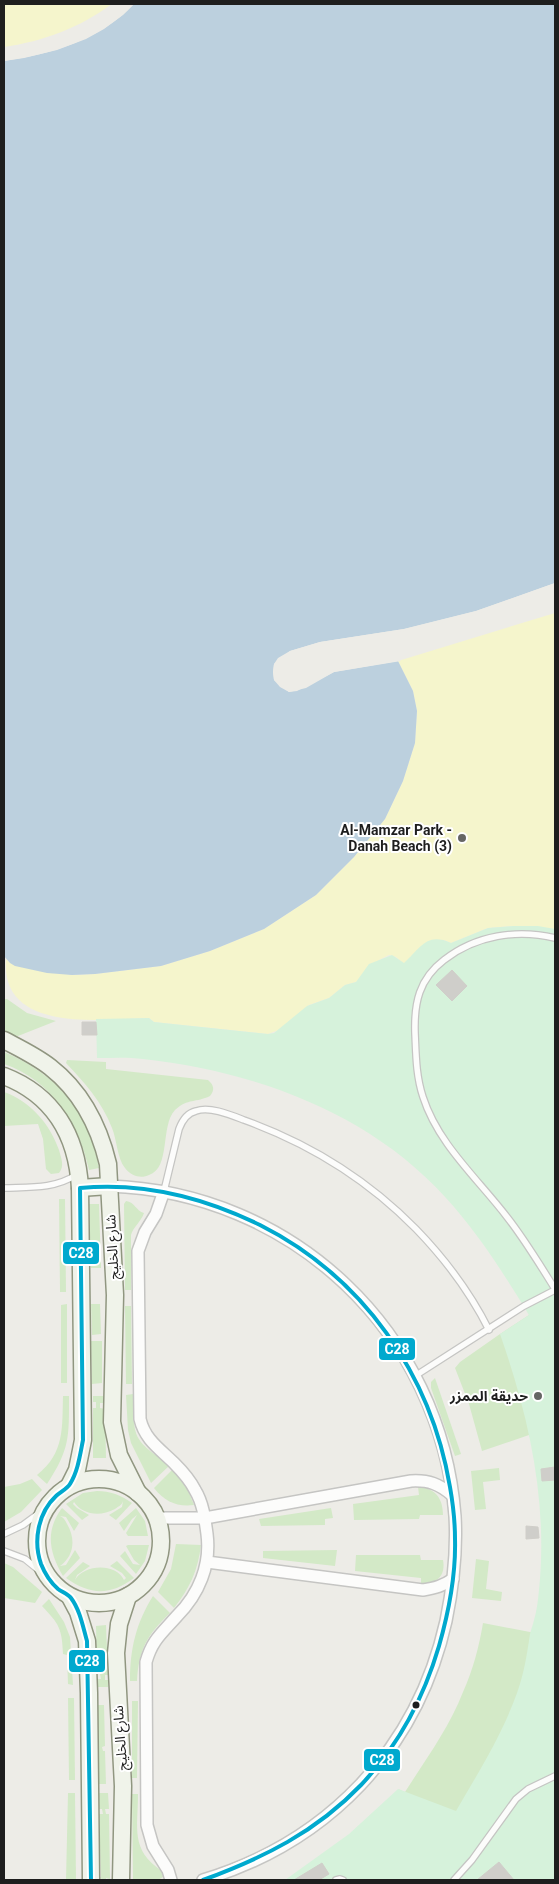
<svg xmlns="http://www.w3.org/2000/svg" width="559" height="1884" viewBox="0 0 559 1884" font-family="Roboto,'Noto Sans Arabic',sans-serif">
<rect width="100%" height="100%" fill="#edece7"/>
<!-- grass -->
<g fill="#d3e9c7">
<polygon points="4,999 7,999 27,1013 56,1021 18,1036 4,1034"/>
<path d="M 4,1052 C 57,1074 88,1111 99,1168 L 89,1170 C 79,1123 51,1080 4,1064 Z"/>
<path d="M 67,1060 L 106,1062 L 106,1069 L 208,1080 C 214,1085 215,1090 210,1096 C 196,1103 188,1098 175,1110 C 160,1126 171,1168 149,1175 C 141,1179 131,1176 125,1168 C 117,1158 117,1140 112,1128 C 102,1102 85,1083 66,1063 Z"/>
<path d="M 4,1092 C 30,1101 50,1124 59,1150 C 61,1158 65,1166 59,1173 L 51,1174 L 46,1169 L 43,1139 L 38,1124 L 4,1126 Z"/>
<polygon points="59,1199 65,1199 66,1292 60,1292"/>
<path d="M 126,1201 C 135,1202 136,1211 144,1213 C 141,1222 133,1227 131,1235 L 131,1290 L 125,1290 L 124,1204 Z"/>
<polygon points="89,1204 99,1204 101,1268 91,1268"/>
<polygon points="67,1304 67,1383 61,1383 61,1305"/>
<polygon points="91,1304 100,1304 101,1334 92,1335"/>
<polygon points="125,1306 131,1306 132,1384 126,1384"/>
<polygon points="526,1310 555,1355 532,1442 529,1435 482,1451 469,1404 455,1368 460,1362 500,1334 529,1315"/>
<polygon points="91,1341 102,1341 102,1383 92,1384"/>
<polygon points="435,1378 461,1454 455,1456 431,1388 431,1382"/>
<path d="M 133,1394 C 134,1439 132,1439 170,1465 L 151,1483 L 131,1443 L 128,1430 L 126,1395 Z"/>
<path d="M 63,1396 L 69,1396 C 69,1437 70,1449 47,1484 L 37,1475 C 65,1453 62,1427 63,1396 Z"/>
<polygon points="93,1396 103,1396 103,1403 100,1403 100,1408 105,1409 106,1458 93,1458 93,1408 96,1408 96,1402 93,1402"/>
<polygon points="499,1468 500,1480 483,1482 486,1509 475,1510 471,1471"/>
<path d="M 173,1469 L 186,1485 L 194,1505 C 177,1507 165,1502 154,1488 Z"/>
<polygon points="32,1479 42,1490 21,1512 4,1522 4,1487 20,1484"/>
<path d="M 418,1487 C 435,1488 443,1498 443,1515 L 420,1515 L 419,1519 L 354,1520 L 353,1504 L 419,1495 Z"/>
<path d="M 97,1491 C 110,1491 121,1495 132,1503 L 116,1520 L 109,1515 L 122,1507 L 123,1501 C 122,1505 119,1506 115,1509 C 100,1517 83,1515 74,1502 L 73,1504 L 77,1508 L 89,1515 L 82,1520 L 66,1504 L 83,1493 Z"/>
<path d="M 62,1508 L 79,1523 L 74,1531 L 66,1517 L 60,1516 C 64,1518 65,1520 67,1524 C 76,1539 74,1556 60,1566 L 66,1565 L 75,1550 L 80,1558 L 63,1576 C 49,1552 45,1531 62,1508 Z"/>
<polygon points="136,1508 145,1521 148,1536 128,1536 126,1533 137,1515 132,1519 124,1531 119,1523"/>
<polygon points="331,1508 333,1518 325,1519 325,1525 261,1526 259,1519"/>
<path d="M 176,1544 L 201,1545 C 198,1570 190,1588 174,1608 L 158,1592 L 171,1569 Z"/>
<polygon points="128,1545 149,1545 145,1561 136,1574 120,1556 125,1551 133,1564 140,1565 134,1560 126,1546"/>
<polygon points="337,1550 335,1566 263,1558 263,1551"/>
<path d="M 356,1555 L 420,1555 L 421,1560 L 443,1560 C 446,1575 437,1585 421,1583 L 421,1578 L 355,1571 Z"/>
<polygon points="476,1559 489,1561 486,1589 502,1592 501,1601 472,1598"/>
<path d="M 117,1561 L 134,1578 C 110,1596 90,1595 66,1578 L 83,1562 L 90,1566 L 77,1575 L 75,1580 C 84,1564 116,1563 124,1580 L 126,1578 L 122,1573 L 110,1566 Z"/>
<polygon points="4,1563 13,1567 42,1592 35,1603 4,1598"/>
<path d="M 153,1596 L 170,1613 C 147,1635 139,1649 137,1681 L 130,1681 C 130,1649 136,1623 153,1596 Z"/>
<path d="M 49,1599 L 64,1622 L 70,1637 L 73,1685 L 68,1684 L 67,1655 L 63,1654 C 62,1628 59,1624 42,1606 Z"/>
<path d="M 483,1623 L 530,1632 L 555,1633 L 476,1845 L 398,1789 L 405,1792 C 426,1759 449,1728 463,1692 C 473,1670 479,1647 483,1623 Z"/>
<polygon points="106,1625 108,1675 105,1675 105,1680 108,1680 108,1687 98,1687 97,1679 101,1679 100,1674 97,1674 96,1626"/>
<polygon points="68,1698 74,1698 75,1780 69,1780"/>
<polygon points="132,1701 138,1701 137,1778 132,1778"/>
<polygon points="94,1705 104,1705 105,1746 102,1747 103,1751 105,1751 106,1784 97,1784 98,1752"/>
<polygon points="68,1793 75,1793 76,1880 66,1880"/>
<polygon points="99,1793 108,1793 109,1809 105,1809 106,1814 109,1814 110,1879 106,1878 106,1880 99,1878 101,1877 99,1814 103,1814 102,1809 99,1809"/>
<path d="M 132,1794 L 138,1794 C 138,1828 130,1850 162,1871 L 163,1877 L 158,1880 L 133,1880 Z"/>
</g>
<!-- sand -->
<g fill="#f5f5cc">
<path d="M 4,4 L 112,4 C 79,28 44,41 4,47 Z"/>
<path d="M 555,613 L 555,929 L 513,926 L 488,928 L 451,943 L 444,940 L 412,956 L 404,964 L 396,957 L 389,955 L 379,960 L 356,982 L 345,985 L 329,998 L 309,1005 L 279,1030 L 268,1034 L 154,1022 L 149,1018 C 105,1019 0,1035 6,959 L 10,963 L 72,975 L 95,974 L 161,966 L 210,951 L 264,929 L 316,895 L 354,857 L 385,819 L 403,781 L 415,743 L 417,711 L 413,691 L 398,661 Z"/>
</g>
<!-- park -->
<path fill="#d6f2db" d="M 513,926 L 538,926 L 555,929 L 555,1880 L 285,1880 L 349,1834 L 398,1789 L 456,1811 C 478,1773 502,1735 517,1693 C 524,1674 527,1654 530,1634 C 531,1629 533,1625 534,1620 C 537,1610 538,1600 539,1590 C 548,1501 529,1417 500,1334 L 529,1315 C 504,1274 478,1233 446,1198 C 370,1113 254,1071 143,1059 C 128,1057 112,1058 97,1058 L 96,1019 L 149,1018 L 154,1022 L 268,1034 L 274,1033 L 307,1006 L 329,998 L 345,985 L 356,982 L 369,964 L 392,955 L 404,963 C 421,948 426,932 451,943 L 488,928 Z"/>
<!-- water -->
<path fill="#bcd0de" d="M 134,4 L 555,4 L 555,583 L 476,611 L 404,629 L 320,642 L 290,651 L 274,664 L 273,672 L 274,680 L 289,692 L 306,688 L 334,672 L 398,661 L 413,691 L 417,711 L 415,743 L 403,781 L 385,819 L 354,857 L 316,895 L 264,929 L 210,951 L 161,966 L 95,974 L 72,975 L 47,973 L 15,966 L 10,963 L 4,956 L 4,61 C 51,54 100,40 134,4 Z"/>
<!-- pier -->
<g fill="#edece7">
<polygon points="130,4 134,4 123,15 104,29 86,39 57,50 24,58 4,61 4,59 23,56 56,48 85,37 103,27 122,13"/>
<polygon points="555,583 555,586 477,614 404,631 321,644 290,653 280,660 275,672 277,679 282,685 289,689 297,688 333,670 398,659 401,661 334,672 297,691 289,692 280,687 274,680 273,672 274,664 278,658 290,651 320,642 404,629 476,611"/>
</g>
<!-- building -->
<g fill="#cfceca" stroke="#d0cec9">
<polygon points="452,970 467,986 452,1001 436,985"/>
<polygon points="82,1022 96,1022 97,1035 82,1035"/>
<polygon points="555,1467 555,1480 542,1481 541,1469"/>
<polygon points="526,1526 538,1527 539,1538 526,1539"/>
<polygon points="499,1862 514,1880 477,1880"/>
<polygon points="322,1863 329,1874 319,1880 294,1880"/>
</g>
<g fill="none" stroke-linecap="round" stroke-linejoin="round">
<defs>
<g id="lane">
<path d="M 555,938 C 517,929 476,935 444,960 C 419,979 414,1003 415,1033 C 416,1055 416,1076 423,1097 C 438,1144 478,1179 507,1217 C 525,1240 540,1265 555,1289"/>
<path d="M 4,1188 C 30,1187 54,1189 76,1175"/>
<path d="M 164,1191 L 179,1129 C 182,1121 187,1113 196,1111 C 210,1106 231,1115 244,1120 C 308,1143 368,1180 416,1229 C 446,1260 470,1292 489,1330"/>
<polyline points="415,1376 524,1306 555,1290"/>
<polyline points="4,1534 23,1525 46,1508"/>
<polyline points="4,1551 25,1559 47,1577"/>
<polyline points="336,1880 340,1879 343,1880"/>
<polyline points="454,1880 472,1860 516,1799 528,1789 555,1776"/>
</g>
<g id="street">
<path d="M 109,1186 C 292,1192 441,1332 455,1516 C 457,1551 453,1587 446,1621 C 417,1750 328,1842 203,1880"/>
<path d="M 164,1191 L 156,1214 L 145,1232 L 138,1251 L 140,1419 C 145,1440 160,1449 174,1463 C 182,1471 190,1480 195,1490 C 203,1503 205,1519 207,1534 C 211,1565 199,1594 177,1616 C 162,1633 152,1640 146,1662 L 147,1825 L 153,1846 L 168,1870 L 171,1880"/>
<path d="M 156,1518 L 205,1518 L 411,1481 C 429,1480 439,1484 452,1495"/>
<path d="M 207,1562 L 423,1590 C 435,1588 443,1586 453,1579"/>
</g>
<g id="secondary">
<path d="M 4,1040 C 19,1048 36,1056 50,1067 C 82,1092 99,1126 108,1164 L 115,1295 L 112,1422 L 119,1455 L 138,1493"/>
<path d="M 4,1076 C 53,1095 77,1135 80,1188 L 83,1440 L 77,1470 L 69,1486"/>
<polyline points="80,1188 109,1186"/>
<circle cx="99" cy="1541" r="62"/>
<polyline points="70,1597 78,1612 87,1641 89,1693 91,1880"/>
<polyline points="121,1880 123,1786 116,1653 119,1624 128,1596"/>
</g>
</defs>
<!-- lane casing -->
<use href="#lane" stroke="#c5c5c3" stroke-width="8"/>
<!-- street casing -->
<use href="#street" stroke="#c5c5c3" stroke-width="14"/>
<!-- secondary casing -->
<use href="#secondary" stroke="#909680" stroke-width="19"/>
<!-- lane -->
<use href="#lane" stroke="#fcfcfb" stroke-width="5.5"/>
<!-- street -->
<use href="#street" stroke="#fcfcfb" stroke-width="11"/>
<!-- secondary -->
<use href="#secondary" stroke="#f0f3ea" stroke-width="16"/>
<defs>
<path id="bus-1" d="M 91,1880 L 87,1641 C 83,1627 80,1610 71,1598 C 68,1594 62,1592 58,1589 C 50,1582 45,1574 41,1564 C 33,1541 38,1513 56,1496 C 60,1492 67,1489 70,1484 C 78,1471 80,1455 83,1440 L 80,1188 C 143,1182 203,1197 260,1225 C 363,1277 431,1374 450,1487 C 453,1504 455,1521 455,1539 C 456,1575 449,1611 439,1646 C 424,1697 398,1746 361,1785 C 316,1832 263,1858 203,1880"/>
</defs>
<!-- bus-1 casing -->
<use href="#bus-1" stroke="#fff" stroke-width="8"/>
<!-- bus-1 -->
<use href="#bus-1" stroke="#00a9ce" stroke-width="4"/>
</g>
<!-- markers -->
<g fill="#666664" stroke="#fff" stroke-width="2">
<circle cx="462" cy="838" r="5"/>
<circle cx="538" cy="1396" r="5"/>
</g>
<circle fill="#1e1e1e" stroke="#fff" stroke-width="2" cx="416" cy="1705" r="4.5"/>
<g text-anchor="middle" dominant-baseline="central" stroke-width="4" stroke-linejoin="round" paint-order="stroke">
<!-- poi labels -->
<g font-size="14" font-weight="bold" fill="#1e1e1e" stroke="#fff" text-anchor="end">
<text x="452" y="830">Al-Mamzar Park -<tspan x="452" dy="16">Danah Beach (3)</tspan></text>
<text x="528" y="1396">حديقة الممزر</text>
</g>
<!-- street labels -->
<g font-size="14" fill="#1e1e1e" stroke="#fff">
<text transform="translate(112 1247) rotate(-93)">شارع الخليج</text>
<text transform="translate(120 1738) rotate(-94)">شارع الخليج</text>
</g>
</g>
<g stroke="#fff" stroke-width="2">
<rect x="62" y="1241" width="38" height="24" rx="5" fill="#00a9ce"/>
<rect x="378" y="1337" width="38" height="24" rx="5" fill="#00a9ce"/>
<rect x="68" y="1649" width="38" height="24" rx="5" fill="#00a9ce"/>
<rect x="363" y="1748" width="38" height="24" rx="5" fill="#00a9ce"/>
</g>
<g font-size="14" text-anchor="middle" font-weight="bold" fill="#fff">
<text x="81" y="1258">C28</text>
<text x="397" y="1354">C28</text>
<text x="87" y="1666">C28</text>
<text x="382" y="1765">C28</text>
</g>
<!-- border -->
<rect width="559" height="1884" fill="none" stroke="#1e1e1e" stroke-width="10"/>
</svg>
